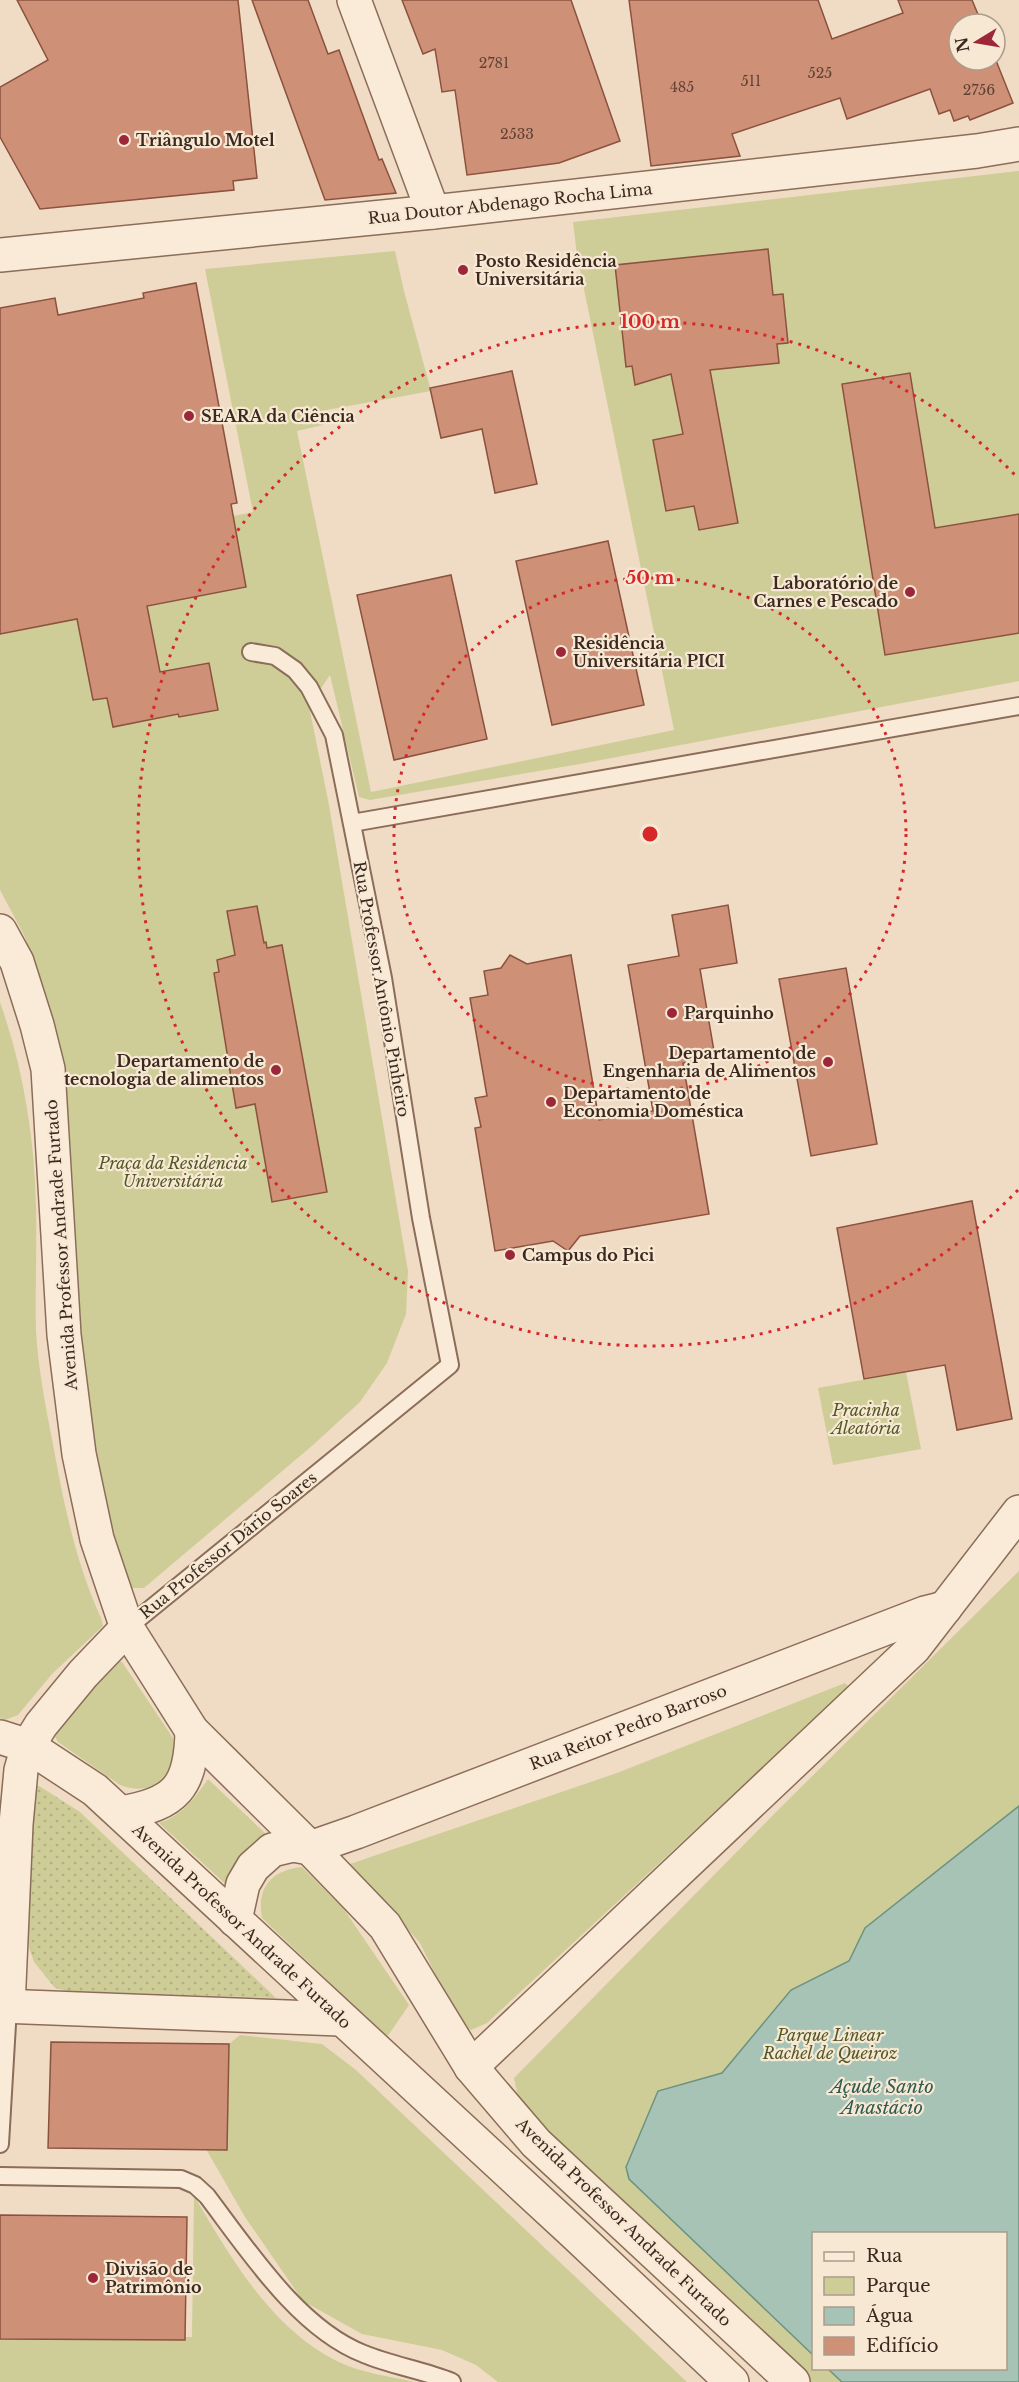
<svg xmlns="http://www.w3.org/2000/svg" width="1019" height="2382" viewBox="0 0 1019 2382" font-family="'Libre Baskerville',serif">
<defs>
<pattern id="garden-dots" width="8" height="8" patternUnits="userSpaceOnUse" patternTransform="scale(1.5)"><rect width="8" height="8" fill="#cecd97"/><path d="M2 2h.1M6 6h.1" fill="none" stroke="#b2b082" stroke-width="1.8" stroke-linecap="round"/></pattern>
</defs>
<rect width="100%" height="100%" fill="#f0dcc4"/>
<!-- green -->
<g fill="#cecd97" fill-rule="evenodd">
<polygon points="1019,171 1019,681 580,764 370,800 359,797 330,675 309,706 329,805 408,1271 406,1314 387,1363 360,1402 313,1445 144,1588 131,1588 106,1513 85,1389 69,1123 57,1039 25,937 0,890 0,564 253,512 205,269 395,251 404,291 431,391 321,411 323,425 297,431 371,792 674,730 577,255 573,222"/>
<path d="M 0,1002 C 23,1067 35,1139 36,1208 C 37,1249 35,1290 36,1331 C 38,1366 45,1404 52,1439 C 63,1500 75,1561 101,1618 L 103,1626 L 52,1674 L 18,1715 L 5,1720 L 0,1718 Z"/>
<polygon points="906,1372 921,1449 833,1465 818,1388"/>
<path d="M 1019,1571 L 1019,2382 L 810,2382 L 520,2106 L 514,2078 L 782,1806 ZM 814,2234 L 1006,2234 L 1006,2368 L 814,2368 Z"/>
<path d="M 118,1660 L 122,1662 L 173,1738 C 178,1772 156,1799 120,1785 L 58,1742 L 55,1737 L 58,1720 Z"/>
<polygon points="845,1683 849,1687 487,2023 471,2030 459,2023 420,1943 350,1864 617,1773"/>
<path d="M 208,1779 L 267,1835 C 244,1847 239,1866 231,1889 L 159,1823 C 183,1815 194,1799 208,1779 Z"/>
<path d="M 302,1867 L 343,1908 L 409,2005 L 387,2037 L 262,1918 C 256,1887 272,1870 302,1867 Z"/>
<polygon points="240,2035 322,2044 356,2070 687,2382 498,2382 476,2365 442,2350 362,2334 303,2301 245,2217 206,2149 227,2149 229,2044"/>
<path d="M 194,2196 C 232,2259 270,2328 339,2362 C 361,2373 390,2376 414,2382 L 0,2382 L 0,2336 L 192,2337 Z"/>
</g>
<!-- garden -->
<polygon fill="url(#garden-dots)" points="36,1784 80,1812 276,1998 68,1991 55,1988 34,1962 27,1942 32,1808"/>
<!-- water -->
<polygon fill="#a6c3b6" stroke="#6c9283" stroke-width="1.5" points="1019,1806 1019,2382 842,2382 828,2369 1006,2368 1006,2234 814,2234 813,2355 629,2179 626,2167 658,2091 722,2073 791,1990 849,1961 865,1928"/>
<!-- building -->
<g fill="#cf9078" stroke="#8b523e" stroke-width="1.5">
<polygon points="17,0 238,0 257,178 233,181 234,190 40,209 0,137 0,87 48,60"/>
<polygon points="252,0 308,0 328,54 339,50 379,160 382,159 396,193 325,200"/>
<polygon points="402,0 571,0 620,141 559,163 467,175 455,90 442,92 435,49 423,54"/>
<polygon points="629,0 818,0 832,39 903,13 898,0 972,0 982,24 959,24 959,60 995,60 995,58 1013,103 970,120 968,116 954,121 950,110 939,114 930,89 847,119 840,98 732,134 740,156 651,166"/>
<polygon points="768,249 773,295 783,294 788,343 777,344 779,363 710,370 738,523 699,530 694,506 666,511 653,440 683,434 671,374 635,385 632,366 626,367 615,265"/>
<polygon points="196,283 237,503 231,504 246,587 147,606 160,672 209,663 218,710 179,717 178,714 113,727 107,698 93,700 77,619 0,634 0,308 55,298 58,315 144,298 143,293"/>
<polygon points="512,371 537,484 495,493 482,429 441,438 430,388"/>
<polygon points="910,373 935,528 1019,514 1019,633 885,655 842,384"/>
<polygon points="608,541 644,705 552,725 516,561"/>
<polygon points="451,575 487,739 394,760 357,595"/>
<polygon points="728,905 737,963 700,969 715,1057 683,1063 709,1214 580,1236 568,1251 553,1241 495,1251 475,1128 481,1127 475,1098 487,1096 470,998 488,995 484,971 501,968 510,955 527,964 571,955 599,1120 653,1111 628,965 679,956 672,915"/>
<polygon points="257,906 264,943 266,942 267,948 282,945 327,1192 272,1202 255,1104 236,1108 214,973 219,972 217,960 235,955 227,911"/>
<polygon points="846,968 877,1144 811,1156 779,979"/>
<polygon points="972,1201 1012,1419 957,1430 945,1365 864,1379 837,1228"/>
<polygon points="51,2042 229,2044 227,2150 48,2148"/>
<polygon points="0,2215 187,2217 185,2340 0,2339"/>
</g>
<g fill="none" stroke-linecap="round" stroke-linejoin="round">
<defs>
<g id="lane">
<polyline points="352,823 1019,706"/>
<polyline points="127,1628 450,1365 421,1218 383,978 334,735 309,687 295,670 275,656 251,652"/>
<polyline points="0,2144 8,2007"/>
<path d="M 0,2176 L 181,2179 L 195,2185 L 207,2196 C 248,2250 299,2329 364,2354 C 393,2366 423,2370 452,2382"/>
</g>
<g id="street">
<polyline points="354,0 433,212"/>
<polyline points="0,255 433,212 977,151 1019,144"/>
<polyline points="0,931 17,962 37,1025 48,1069 64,1335 79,1454 97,1539 127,1628 192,1731 310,1848 385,1926 471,2067 536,2143 793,2382"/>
<polyline points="0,1737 28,1746 95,1790 574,2233 732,2382"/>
<path d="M 121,1813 C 176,1804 191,1787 192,1731"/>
<polyline points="235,1920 243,1884 253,1867 272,1850 293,1845 310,1848 356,1832 925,1613 945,1608"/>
<polyline points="0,2006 340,2019"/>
<polyline points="8,2007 16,1824 21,1770 28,1746 41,1725 83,1674 127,1628"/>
<polyline points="471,2067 914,1648 1019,1512"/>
</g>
</defs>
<!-- lane casing -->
<use href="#lane" stroke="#8b6d59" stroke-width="20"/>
<!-- street casing -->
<use href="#street" stroke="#8b6d59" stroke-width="36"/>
<!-- lane -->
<use href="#lane" stroke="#faebd8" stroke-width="16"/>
<!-- street -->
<use href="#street" stroke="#faebd8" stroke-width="33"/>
</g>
<!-- distance rings -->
<g fill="none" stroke="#d62828" stroke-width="3" stroke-dasharray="3 6">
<circle cx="650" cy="834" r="256"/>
<path d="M1018 1190A512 512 0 1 1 1018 478"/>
</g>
<!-- markers -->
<g fill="#9c2739" stroke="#f7e8d4" stroke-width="2">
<circle cx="124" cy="140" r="6"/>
<circle cx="463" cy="270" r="6"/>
<circle cx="189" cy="416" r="6"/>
<circle cx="910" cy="592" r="6"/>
<circle cx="561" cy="652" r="6"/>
<circle cx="672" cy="1013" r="6"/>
<circle cx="828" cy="1062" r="6"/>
<circle cx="276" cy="1070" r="6"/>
<circle cx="551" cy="1102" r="6"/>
<circle cx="510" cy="1255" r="6"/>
<circle cx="93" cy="2278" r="6"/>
</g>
<g text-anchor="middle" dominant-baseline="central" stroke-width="4.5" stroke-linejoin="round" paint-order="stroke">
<!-- number labels -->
<g font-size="14" fill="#604234">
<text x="494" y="63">2781</text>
<text x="820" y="73">525</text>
<text x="751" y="81">511</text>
<text x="682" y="87">485</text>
<text x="979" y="90">2756</text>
<text x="517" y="134">2533</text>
</g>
<!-- poi labels -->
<g font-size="16" font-weight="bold" fill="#3b281e" stroke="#f7e8d4" text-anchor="start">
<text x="136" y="140">Triângulo Motel</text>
<text x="475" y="261">Posto Residência<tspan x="475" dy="18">Universitária</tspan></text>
<text x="201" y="416">SEARA da Ciência</text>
<text x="898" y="583" text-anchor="end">Laboratório de<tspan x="898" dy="18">Carnes e Pescado</tspan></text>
<text x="573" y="643">Residência<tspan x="573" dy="18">Universitária PICI</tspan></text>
<text x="684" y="1013">Parquinho</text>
<text x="816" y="1053" text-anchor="end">Departamento de<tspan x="816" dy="18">Engenharia de Alimentos</tspan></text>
<text x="264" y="1061" text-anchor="end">Departamento de<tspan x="264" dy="18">tecnologia de alimentos</tspan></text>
<text x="563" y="1093">Departamento de<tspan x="563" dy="18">Economia Doméstica</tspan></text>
<text x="522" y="1255">Campus do Pici</text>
<text x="105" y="2269">Divisão de<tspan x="105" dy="18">Patrimônio</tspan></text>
</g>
<!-- street labels -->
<g font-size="16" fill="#3b281e" stroke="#f7e8d4">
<text transform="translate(510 203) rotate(-6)">Rua Doutor Abdenago Rocha Lima</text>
<text transform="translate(382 989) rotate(80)">Rua Professor Antônio Pinheiro</text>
<text transform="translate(61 1245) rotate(-94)">Avenida Professor Andrade Furtado</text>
<text transform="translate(228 1545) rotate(-39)">Rua Professor Dário Soares</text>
<text transform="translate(628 1727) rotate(-21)">Rua Reitor Pedro Barroso</text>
<text transform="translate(242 1926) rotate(43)">Avenida Professor Andrade Furtado</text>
<text transform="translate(624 2222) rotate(44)">Avenida Professor Andrade Furtado</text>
</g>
<!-- park labels -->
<g font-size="16" font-style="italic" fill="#525824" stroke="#f7e8d4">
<text x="173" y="1163">Praça da Residencia<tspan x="173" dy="18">Universitária</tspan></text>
<text x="866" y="1410">Pracinha<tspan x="866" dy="18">Aleatória</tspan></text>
<text x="830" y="2035">Parque Linear<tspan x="830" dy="18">Rachel de Queiroz</tspan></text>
</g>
<!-- water labels -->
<g font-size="18" font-style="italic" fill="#2d5b51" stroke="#f7e8d4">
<text x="882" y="2087">Açude Santo<tspan x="882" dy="21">Anastácio</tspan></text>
</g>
</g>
<circle cx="650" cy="834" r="9" fill="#d62828" stroke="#f7e8d4" stroke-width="3"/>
<g font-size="18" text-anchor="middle" font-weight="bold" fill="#d62828" stroke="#f7e8d4" stroke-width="4.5" stroke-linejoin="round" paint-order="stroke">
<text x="650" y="328">100 m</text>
<text x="650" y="584">50 m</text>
</g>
<!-- legend -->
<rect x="812" y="2232" width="195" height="138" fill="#f7e8d4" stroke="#ac9b8b" stroke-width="1.5"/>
<rect x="824" y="2252" width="30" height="9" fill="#faebd8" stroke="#ac9b8b" stroke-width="1.5"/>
<text x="866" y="2262" font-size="18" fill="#3b281e">Rua</text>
<rect x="824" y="2277" width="30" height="18" fill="#cecd97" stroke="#ac9b8b" stroke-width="1.5"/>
<text x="866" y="2292" font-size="18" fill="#3b281e">Parque</text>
<rect x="824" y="2307" width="30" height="18" fill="#a6c3b6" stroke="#ac9b8b" stroke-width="1.5"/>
<text x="866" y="2322" font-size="18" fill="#3b281e">Água</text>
<rect x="824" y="2337" width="30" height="18" fill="#cf9078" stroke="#ac9b8b" stroke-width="1.5"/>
<text x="866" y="2352" font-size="18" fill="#3b281e">Edifício</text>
<!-- north arrow -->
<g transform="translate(977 42) rotate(259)"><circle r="28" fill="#f7e8d4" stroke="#ac9b8b" stroke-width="1.5"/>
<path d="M0-4.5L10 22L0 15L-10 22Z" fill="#9c2739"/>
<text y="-9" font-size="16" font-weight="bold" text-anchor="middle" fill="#3b281e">N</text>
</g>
</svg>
